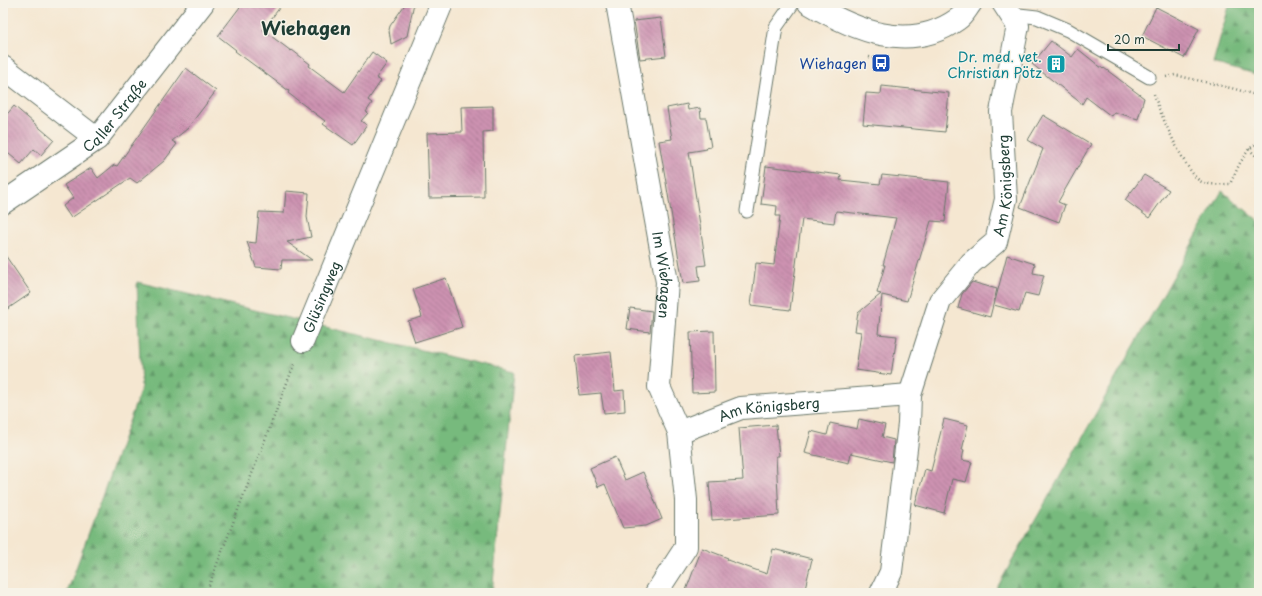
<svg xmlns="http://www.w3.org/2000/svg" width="1262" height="596" viewBox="0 0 1262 596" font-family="'Playpen Sans',sans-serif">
<defs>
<pattern id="forest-firs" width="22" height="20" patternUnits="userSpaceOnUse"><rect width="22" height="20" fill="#77ba7d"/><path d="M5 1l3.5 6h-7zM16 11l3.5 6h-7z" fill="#619867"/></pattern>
<pattern id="building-back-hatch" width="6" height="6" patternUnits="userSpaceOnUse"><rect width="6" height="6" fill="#cd92b1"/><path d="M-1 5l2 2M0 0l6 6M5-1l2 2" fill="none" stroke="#a67891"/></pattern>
</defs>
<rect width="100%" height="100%" fill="#f7f3e8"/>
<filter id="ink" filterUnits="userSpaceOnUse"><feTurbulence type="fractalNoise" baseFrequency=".025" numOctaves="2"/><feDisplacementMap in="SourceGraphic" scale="8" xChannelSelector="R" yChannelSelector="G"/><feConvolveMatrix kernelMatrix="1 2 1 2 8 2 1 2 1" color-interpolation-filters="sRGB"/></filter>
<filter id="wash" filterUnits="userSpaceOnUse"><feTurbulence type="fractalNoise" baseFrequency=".012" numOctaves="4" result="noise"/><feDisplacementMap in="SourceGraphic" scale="16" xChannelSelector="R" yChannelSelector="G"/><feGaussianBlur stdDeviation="0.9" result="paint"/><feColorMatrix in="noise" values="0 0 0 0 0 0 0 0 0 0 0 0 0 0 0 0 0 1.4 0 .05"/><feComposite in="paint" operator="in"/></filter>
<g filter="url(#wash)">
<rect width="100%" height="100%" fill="#f5e7d1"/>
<!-- forest -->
<g fill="url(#forest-firs)" stroke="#4b7c58">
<polygon points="1230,3 1259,3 1259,76 1213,63"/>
<polygon points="1222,191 1259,221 1259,593 994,593"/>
<polygon points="137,282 514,372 492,593 67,593 141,389"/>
</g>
<g id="blocks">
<!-- building -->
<g fill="url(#building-back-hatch)">
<polygon points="243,3 283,3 263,30 291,51 292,50 310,64 309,66 344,92 372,52 387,63 376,78 381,81 368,100 372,103 366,112 368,113 361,121 367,125 353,145 323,124 325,121 288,93 289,91 235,51 236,50 218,36"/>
<polygon points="406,3 414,3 407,36 391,44 389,30 390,26"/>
<polygon points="1156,7 1199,29 1184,58 1142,36"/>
<polygon points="661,18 666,56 640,59 634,21"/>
<polygon points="1051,41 1072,57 1078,49 1103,69 1104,68 1144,98 1138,119 1114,112 1111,116 1086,97 1082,104 1032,64"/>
<polygon points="186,68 216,91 187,129 172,141 177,144 164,161 137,183 130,178 71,218 63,206 73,198 64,185 91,168 98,178 114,165 117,166"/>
<polygon points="882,86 949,93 945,132 863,124 866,93 881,94"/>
<polygon points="687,104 688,110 700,108 701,118 706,118 711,147 706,148 707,149 689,152 706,265 698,266 700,281 683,283 659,141 672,139 667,108"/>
<polygon points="14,106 54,140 41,155 34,149 21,164 3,149 3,119"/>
<polygon points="493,106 493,131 483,132 484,197 429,198 427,133 462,132 461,107"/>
<polygon points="1043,115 1091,144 1058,202 1065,205 1059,222 1020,207 1043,149 1028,140"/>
<polygon points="766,166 841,175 840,180 880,184 882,175 949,182 945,222 931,221 907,301 882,295 878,334 897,336 891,375 856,370 861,332 855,331 858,313 881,294 877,293 885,265 883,265 896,218 836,211 834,223 802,219 790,310 751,305 756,263 774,265 780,216 776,216 777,206 761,204"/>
<polygon points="1144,175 1169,190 1149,218 1125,200"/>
<polygon points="286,191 309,193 307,217 311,237 287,242 312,260 282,260 281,269 256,267 247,242 256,243 259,212 284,213"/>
<polygon points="3,252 31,293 3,312"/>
<polygon points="1007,255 1035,264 1033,273 1044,275 1038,296 1025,293 1019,312 994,305"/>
<polygon points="446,278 462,327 415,342 408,321 422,317 413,289"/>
<polygon points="972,282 997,289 990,317 958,308 962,294"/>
<polygon points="630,308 652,311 650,332 627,329"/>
<polygon points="714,331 715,392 692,393 690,332"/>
<polygon points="611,352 615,391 624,390 625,411 604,413 601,393 579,395 575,356"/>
<polygon points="859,419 885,425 882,437 894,440 892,462 851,453 849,463 805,453 811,431 827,435 830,423 857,429"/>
<polygon points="944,419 968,425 962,450 964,450 962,460 972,462 966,482 952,479 944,513 915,505 925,469 931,471"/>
<polygon points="776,425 779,456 776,456 779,515 712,520 709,482 743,480 739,428"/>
<polygon points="615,457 625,480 643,472 662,519 646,526 623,528 605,484 598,487 590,468"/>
<polygon points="702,548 728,558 727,560 767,574 773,549 812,559 805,588 813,591 812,593 685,593"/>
</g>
</g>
</g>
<g filter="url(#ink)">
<use href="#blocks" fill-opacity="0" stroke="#6a786b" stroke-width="1"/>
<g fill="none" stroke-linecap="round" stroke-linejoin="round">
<defs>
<g id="service">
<polyline points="1010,14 1037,17 1068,30 1149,77"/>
<polyline points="747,211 776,27 793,3"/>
</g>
<g id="minor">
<path id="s1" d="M 617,3 L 667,282 L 659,387 L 679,432 L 686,500 L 686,547 L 656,593"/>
<polyline points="3,67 97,139"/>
<path id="s2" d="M 3,203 L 97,139 L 203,3"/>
<path id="s3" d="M 303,341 L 442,3"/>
<path id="s4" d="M 679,432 L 741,408 L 910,395"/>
<path id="s5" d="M 881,593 L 891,572 L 909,424 L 910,395 L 940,301 L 971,263 L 996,242 L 1006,199 L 1001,112 L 1018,26 L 1003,3"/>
</g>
<path id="secondary" d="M 809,3 C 854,30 909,54 958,19 C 963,16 967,8 971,3"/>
</defs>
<!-- service casing -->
<use href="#service" stroke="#6a786b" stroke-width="15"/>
<!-- minor casing -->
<use href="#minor" stroke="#6a786b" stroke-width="24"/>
<!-- secondary casing -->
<use href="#secondary" stroke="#6a786b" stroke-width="24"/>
<!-- path -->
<g stroke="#6a786b" stroke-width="2.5" stroke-dasharray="1 3" stroke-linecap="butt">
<polyline points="869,57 880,60 878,66"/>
<polyline points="1166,77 1175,75 1235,89 1259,96"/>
<path d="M 1154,94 C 1159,112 1186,172 1200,181 C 1208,186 1221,184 1230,184 L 1240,163 L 1249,149 L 1259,142"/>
<polyline points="1249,149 1256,156"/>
<polyline points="206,593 295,362"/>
</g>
<!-- service -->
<use href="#service" stroke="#fff" stroke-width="13"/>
<!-- minor -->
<use href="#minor" stroke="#fff" stroke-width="22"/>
<!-- secondary -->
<use href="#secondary" stroke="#fff" stroke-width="22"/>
</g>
</g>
<!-- icons -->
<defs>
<symbol id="bus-square" viewBox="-11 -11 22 22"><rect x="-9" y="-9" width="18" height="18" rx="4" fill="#1a4fb4" stroke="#f7f3e8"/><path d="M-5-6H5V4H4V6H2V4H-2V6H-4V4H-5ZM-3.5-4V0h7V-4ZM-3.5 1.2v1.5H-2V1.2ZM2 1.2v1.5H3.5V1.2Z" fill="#fff"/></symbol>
<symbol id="building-square" viewBox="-11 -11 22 22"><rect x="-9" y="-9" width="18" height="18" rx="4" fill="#0f9aa8" stroke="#f7f3e8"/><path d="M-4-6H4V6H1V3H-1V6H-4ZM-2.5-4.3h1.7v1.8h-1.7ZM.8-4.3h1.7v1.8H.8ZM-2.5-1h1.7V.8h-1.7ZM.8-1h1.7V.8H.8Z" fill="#fff"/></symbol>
</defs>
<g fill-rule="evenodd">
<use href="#bus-square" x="870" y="52" width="22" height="22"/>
<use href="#building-square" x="1045" y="53" width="22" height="22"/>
</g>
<g text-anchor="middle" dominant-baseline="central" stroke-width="3" stroke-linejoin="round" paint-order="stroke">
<!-- culture labels -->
<g font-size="14" fill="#0d838f" stroke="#f7f3e8" text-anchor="end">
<text x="1042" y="56">Dr. med. vet.<tspan x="1042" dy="16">Christian Pötz</tspan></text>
</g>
<!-- transit labels -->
<g font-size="14" fill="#164399" stroke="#f7f3e8" text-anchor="end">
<text x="867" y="63">Wiehagen</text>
</g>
<!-- street labels -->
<g font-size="14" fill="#1f3d34" stroke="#f7f3e8">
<text stroke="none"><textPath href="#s2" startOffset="143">Caller Straße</textPath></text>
<text stroke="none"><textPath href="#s5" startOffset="439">Am Königsberg</textPath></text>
<text stroke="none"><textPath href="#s1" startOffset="276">Im Wiehagen</textPath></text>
<text stroke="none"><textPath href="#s3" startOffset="48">Glüsingweg</textPath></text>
<text stroke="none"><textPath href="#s4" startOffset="94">Am Königsberg</textPath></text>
</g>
<!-- district labels -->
<g font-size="18" font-weight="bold" fill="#1f3d34" stroke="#f7f3e8">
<text x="306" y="27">Wiehagen</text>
</g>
</g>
<!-- margin -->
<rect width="1262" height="596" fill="none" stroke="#f7f3e8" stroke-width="16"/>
<!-- scale -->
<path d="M1108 44v6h71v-6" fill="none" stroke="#1f3d34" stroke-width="2"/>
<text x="1114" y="44" font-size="12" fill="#1f3d34" stroke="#f7f3e8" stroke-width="3" paint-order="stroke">20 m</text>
</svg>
